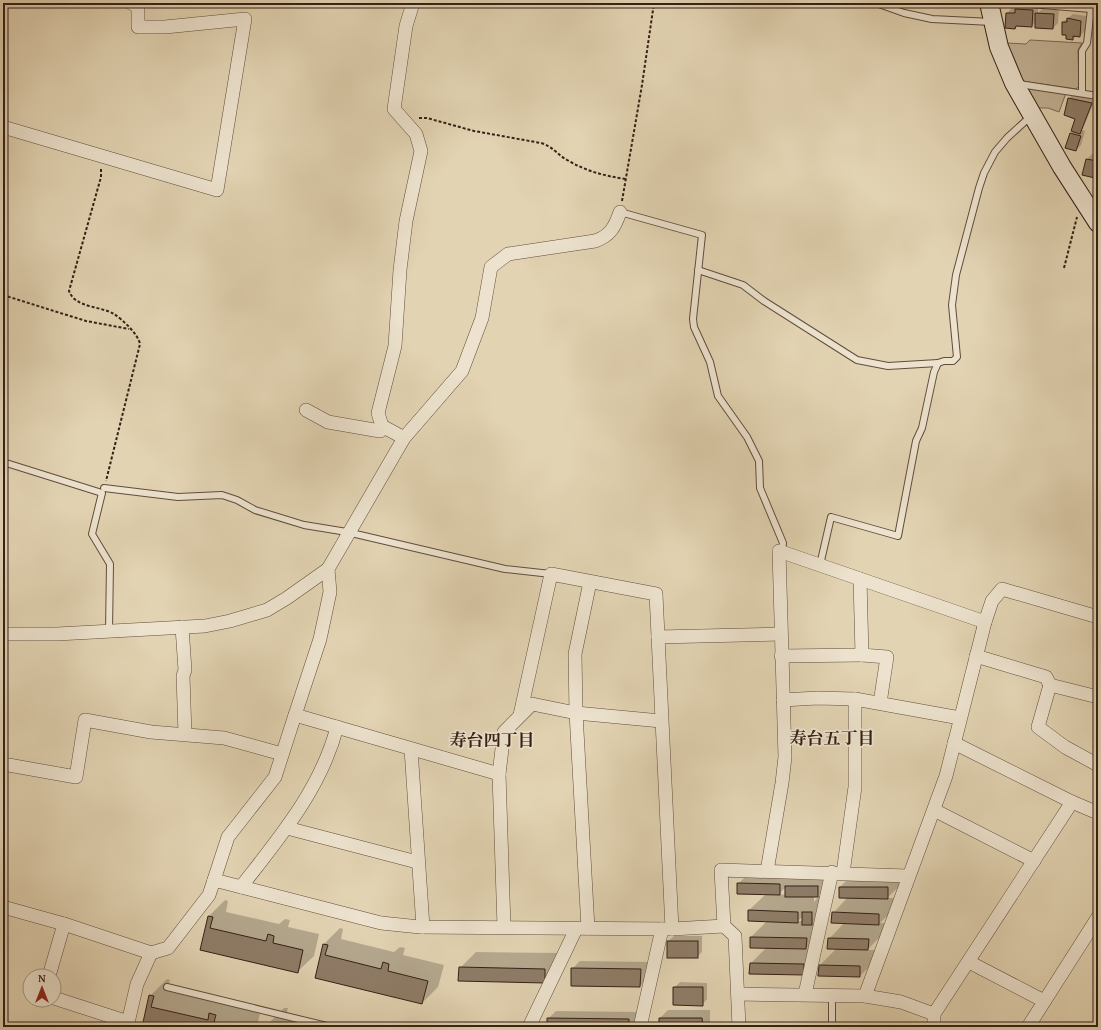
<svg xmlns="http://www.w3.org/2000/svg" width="1101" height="1030" viewBox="0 0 1101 1030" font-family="'Gentium Book Plus','Noto Serif JP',serif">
<rect width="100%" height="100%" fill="#e2d3b2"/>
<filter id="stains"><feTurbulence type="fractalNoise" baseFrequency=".005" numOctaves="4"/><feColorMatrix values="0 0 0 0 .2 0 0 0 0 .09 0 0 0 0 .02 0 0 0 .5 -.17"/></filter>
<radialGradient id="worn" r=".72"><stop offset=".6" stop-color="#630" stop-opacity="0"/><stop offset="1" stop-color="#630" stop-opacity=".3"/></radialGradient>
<!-- green -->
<g fill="#c5b598" stroke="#7d6a58">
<polygon points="1030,40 1082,43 1078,50 1079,86 1076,89 1020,81 1007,43 1026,44"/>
<polygon points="1025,87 1066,93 1059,112 1048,108 1038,108"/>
</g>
<!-- shadow -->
<g fill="#0003" fill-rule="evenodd">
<polygon points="1021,5 1038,5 1038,13 1042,9 1059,10 1058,23 1053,28 1036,22 1032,26 1018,25 1015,28 1007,13 1012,8 1018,8"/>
<polygon points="1073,14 1086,16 1085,31 1080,36 1076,36 1073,39 1063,22"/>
<polygon points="1075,93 1096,98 1082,130 1085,131 1081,145 1076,150 1071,133 1074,131 1077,119 1065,115 1069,98"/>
<polygon points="1092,154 1098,155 1098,182 1096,177 1083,174 1087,159"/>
<path d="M 754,868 L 834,880 L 818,896 L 828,896 L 828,908 L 814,922 L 822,922 L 822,932 L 807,948 L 820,948 L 820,958 L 804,974 L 750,973 L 751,963 L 766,948 L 751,947 L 751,937 L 767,921 L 749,920 L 749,910 L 766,894 L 738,884 ZM 786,887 L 786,895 L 779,894 ZM 814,896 L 819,896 L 814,902 ZM 803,916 L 803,921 L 798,921 Z"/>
<polygon points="856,871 904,882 887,898 895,898 895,908 880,923 884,923 884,933 867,950 876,950 876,960 860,976 820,965 837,948 829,939 844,923 833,913 848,897 840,887"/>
<polygon points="225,900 228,901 226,912 279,924 285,919 290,920 288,927 319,934 314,956 297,972 201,949 209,916"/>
<polygon points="340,928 343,929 341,939 394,952 400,947 405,948 403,955 444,965 438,987 422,1003 316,977 324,944"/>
<polygon points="674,936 702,936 702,952 697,957 668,941"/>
<polygon points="476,952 561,953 544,982 460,968"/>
<polygon points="580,961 648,962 648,978 640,986 572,969"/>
<polygon points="167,979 170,980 167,991 220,1003 226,998 232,999 230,1006 260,1013 257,1027 143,1027 150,996"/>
<polygon points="680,982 707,983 707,999 702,1005 674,988"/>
<polygon points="284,1008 288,1008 285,1019 318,1027 267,1027 268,1024"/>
<polygon points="668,1010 710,1010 710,1025 708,1027 660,1027 660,1018"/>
<polygon points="556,1011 637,1012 637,1023 633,1027 548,1027 548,1019"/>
<polygon points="448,1022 451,1022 452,1027 444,1027"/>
</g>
<!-- building -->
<g fill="#8f7d68" stroke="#352017">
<polygon points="1015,9 1033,10 1032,27 1016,26 1015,29 1005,28 1006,13 1015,13"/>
<polygon points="1035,13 1054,14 1053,29 1035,28"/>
<polygon points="1067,18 1081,21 1080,37 1073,36 1073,40 1066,39 1066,35 1062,35 1062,22 1067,22"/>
<polygon points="1068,98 1092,103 1080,134 1071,131 1075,119 1064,115"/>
<polygon points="1070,133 1081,136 1076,151 1065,148"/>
<polygon points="1086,159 1098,161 1098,183 1094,181 1095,178 1082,175"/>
<polygon points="737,883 780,884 780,895 737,894"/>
<rect x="785" y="886" width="33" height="11"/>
<polygon points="839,887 888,887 888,899 839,898"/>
<polygon points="748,910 798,912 798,923 748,921"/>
<rect x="802" y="912" width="10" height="13"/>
<polygon points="832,912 879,914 879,925 831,923"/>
<polygon points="208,916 213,917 210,928 266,941 268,934 274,936 273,943 303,950 298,973 200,950"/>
<polygon points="750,937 807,938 806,949 750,948"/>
<polygon points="828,938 869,939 868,950 827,949"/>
<rect x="667" y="941" width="31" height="17"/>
<polygon points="323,944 328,945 325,955 381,969 383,962 389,964 388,971 428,981 422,1004 315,978"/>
<polygon points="750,963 804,964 804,975 749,974"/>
<polygon points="819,965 860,966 860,977 818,976"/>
<polygon points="459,967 545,969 545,983 458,981"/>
<polygon points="571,968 641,969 640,987 571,986"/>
<polygon points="673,987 703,987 703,1006 673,1005"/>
<polygon points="149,995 154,996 151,1007 208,1020 209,1013 216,1015 214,1022 236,1027 142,1027"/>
<polygon points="547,1018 629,1019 629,1027 547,1027"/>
<polygon points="659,1018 702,1018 703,1027 659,1027"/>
</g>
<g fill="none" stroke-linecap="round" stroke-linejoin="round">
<defs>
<g id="service">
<polyline points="876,3 904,13 932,19 992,22"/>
<polyline points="1018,3 1091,9 1087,43 1082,51 1082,93"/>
<polyline points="1019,84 1098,96"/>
<polyline points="620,212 702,235 693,319 694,327 710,362 718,396 747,437 759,461 760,488 783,543 782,552"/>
<polyline points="698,270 743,285 764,301 857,360 888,366 938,363"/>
<polyline points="3,462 102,493 92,534 110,564 109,630"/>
<polyline points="104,488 178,497 222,495 237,500 255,510 304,525 347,532 505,569 551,574"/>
<polyline points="820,565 831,517 898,536 916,441 922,428 934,372 938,363 944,361 953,361 957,357 952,305 956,275 979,188 984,173 995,152 1007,138 1031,116"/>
<polyline points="167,987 331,1027"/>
<polyline points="832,994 832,1027"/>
</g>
<g id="minor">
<polyline points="3,127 217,190 245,19 165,27 138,27 138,7 131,3"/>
<polyline points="306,410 328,422 380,431 382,426"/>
<polyline points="404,438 382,426 378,413 395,346 400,270 406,221 421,151 416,134 394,109 406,26 413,3"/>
<polyline points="328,569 330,592 320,639 295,715 499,774"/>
<polyline points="860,579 862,655 887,657 880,703"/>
<polyline points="182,627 185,670 183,676 185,734"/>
<path d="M 3,634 L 57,634 L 205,626 L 230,621 L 267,610 L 287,598 L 328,569 L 404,438 L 462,371 L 482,318 L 491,267 L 508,254 L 595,241 C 610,236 615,227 620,212"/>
<polyline points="658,637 780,634"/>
<polyline points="781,656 862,655"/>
<polyline points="976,656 1046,677 1050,685 1098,697"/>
<polyline points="1050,685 1038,727 1065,747 1098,765"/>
<polyline points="783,700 817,698 855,699 960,718"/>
<polyline points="520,715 551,574 656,594 672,929"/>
<polyline points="954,743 1072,802 1098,813"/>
<polyline points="411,749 423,927"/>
<polyline points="3,764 76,777 85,720 151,732 224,738 282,754"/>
<polyline points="934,810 1034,861"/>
<polyline points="287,828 417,862"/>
<polyline points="767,871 782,783 785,757 779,551 985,622"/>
<polyline points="843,873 855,787 855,699"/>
<polyline points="214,880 228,837 275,777 295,715"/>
<path d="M 241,887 C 279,838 321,789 337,727"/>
<polyline points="3,907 64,924 151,953 168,948 209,895 214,880 381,923 420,927 672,929 724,926"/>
<polyline points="504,927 499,774 504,732 532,704 576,713 661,721"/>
<polyline points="588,928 576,713 575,654 590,582"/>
<polyline points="969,962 1044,1001"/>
<polyline points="49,976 64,924"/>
<polyline points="738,994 865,996 901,1002 934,1014"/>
<polyline points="805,994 832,872"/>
<polyline points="865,996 946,776 985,622 992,601 1002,589 1098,617"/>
<polyline points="54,998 128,1022"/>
<polyline points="127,1027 137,984 151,953"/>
<polyline points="529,1027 576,929"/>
<polyline points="640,1027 662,929"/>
<polyline points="739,1027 735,936 724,926 721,870 908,876"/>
<polyline points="934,1027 934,1014 1072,802"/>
<polyline points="1028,1027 1098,917"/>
</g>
<polyline id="secondary" points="989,3 999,47 1014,83 1062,167 1098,223"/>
</defs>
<!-- service casing -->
<use href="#service" stroke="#604d3e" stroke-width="8"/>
<!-- minor casing -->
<use href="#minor" stroke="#604d3e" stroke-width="14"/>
<!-- secondary casing -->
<use href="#secondary" stroke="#352017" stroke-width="20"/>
<!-- path -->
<g stroke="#352017" stroke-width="2" stroke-dasharray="3 2" stroke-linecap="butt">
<path d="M 419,118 L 427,118 L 474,131 L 541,143 C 552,146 558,155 567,160 C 586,171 604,176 626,179"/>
<path d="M 101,169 L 101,177 L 69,291 C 75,308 101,306 114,314 C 123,320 138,334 140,344 L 106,481"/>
<polyline points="622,201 642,85 654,3"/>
<polyline points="1064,268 1077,217"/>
<polyline points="3,295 86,321 129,329"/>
</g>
<!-- service -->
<use href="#service" stroke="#ece2cd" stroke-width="6"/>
<!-- minor -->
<use href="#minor" stroke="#ece2cd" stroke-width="13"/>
<!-- secondary -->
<use href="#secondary" stroke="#ece2cd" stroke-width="18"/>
</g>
<g text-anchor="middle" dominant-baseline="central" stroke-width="3.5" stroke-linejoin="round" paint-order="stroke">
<!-- neighbourhood labels -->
<g font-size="17" font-weight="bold" fill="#352017" stroke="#ece2cd">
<text x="832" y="737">寿台五丁目</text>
<text x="492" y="739">寿台四丁目</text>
</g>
</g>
<!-- margin -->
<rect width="1101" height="1030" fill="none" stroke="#e2d3b2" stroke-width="16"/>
<rect x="4" y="4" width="1093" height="1022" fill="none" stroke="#352017" stroke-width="2"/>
<rect x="8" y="8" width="1085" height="1014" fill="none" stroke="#352017"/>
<!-- north arrow -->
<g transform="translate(42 988)"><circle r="19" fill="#ece2cd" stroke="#a39484"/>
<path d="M0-3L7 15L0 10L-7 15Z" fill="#8f2418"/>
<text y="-6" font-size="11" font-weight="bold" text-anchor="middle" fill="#352017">N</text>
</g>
<rect width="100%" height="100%" filter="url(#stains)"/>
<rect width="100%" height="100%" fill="url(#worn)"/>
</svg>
